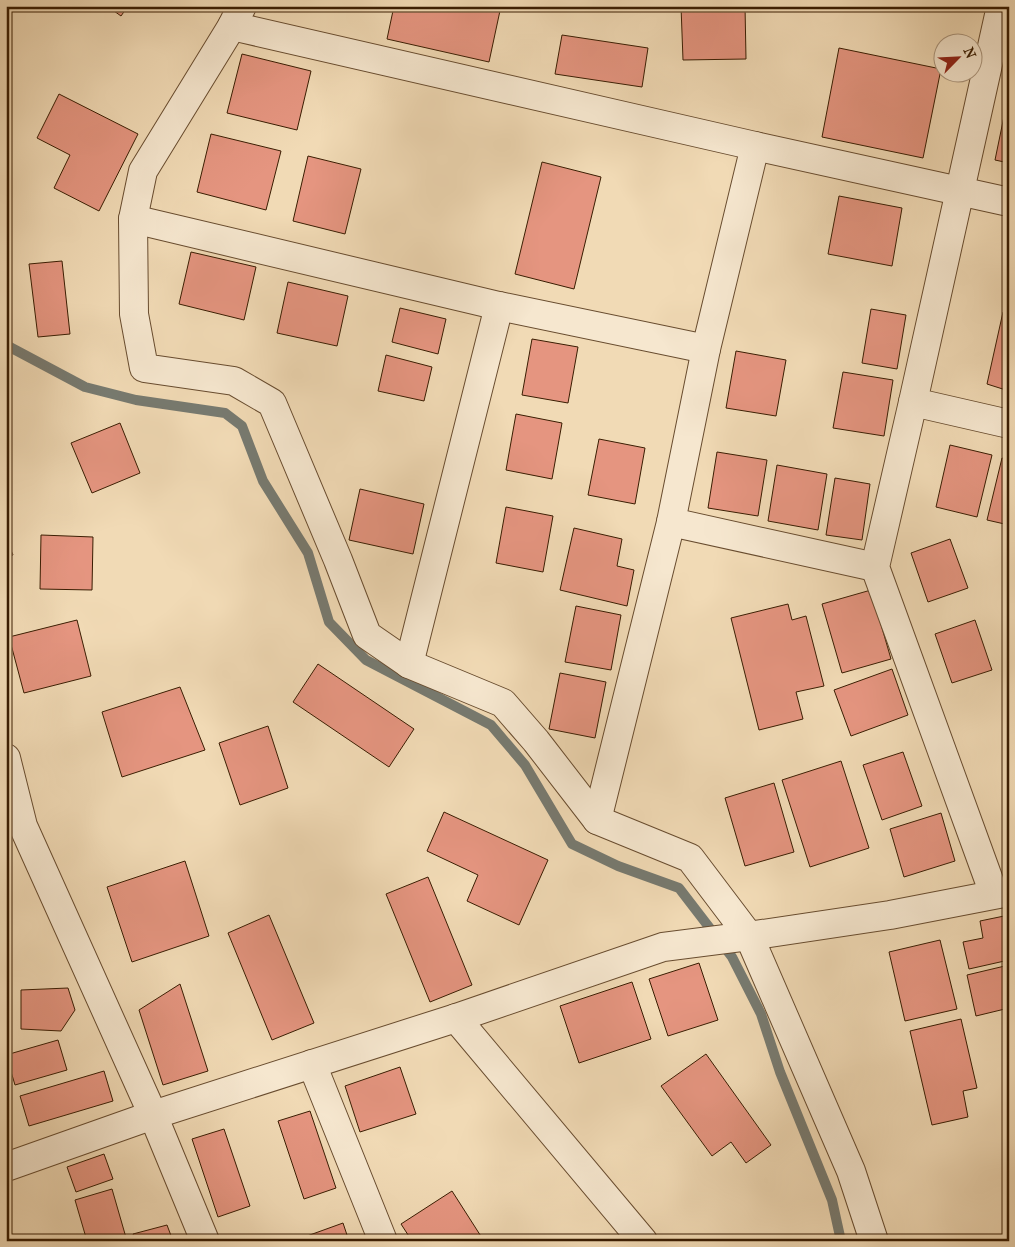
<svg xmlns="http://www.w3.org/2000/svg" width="1015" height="1247" viewBox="0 0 1015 1247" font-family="'IM FELL French Canon',serif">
<rect width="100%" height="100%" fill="#f1dab5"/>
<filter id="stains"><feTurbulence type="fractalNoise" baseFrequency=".004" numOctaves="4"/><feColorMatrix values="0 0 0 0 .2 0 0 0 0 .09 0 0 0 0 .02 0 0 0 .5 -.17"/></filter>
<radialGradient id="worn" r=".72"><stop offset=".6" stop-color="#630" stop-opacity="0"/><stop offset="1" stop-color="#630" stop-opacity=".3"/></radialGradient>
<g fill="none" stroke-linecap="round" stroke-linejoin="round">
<!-- stream -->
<polyline stroke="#777a70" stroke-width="10" points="6,345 85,387 136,400 225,413 242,426 263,481 308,553 329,622 366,660 491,725 525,765 572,844 618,866 679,888 732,957 761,1014 780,1072 832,1200 841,1241"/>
</g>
<!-- building -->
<g fill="#e59580" stroke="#3a1d02">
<polygon points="107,6 128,6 121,16"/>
<polygon points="394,6 501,6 489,62 387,39"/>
<polygon points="681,6 745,6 746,59 683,60"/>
<polygon points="562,35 648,48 642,87 555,74"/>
<polygon points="839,48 941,69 923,158 822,137"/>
<polygon points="242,54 311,71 297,130 227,113"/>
<polygon points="1009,92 1009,163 995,160"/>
<polygon points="59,94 138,134 99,211 54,188 70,155 37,138"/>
<polygon points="211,134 281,151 266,210 197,192"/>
<polygon points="308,156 361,169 345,234 293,221"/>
<polygon points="542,162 601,177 574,289 515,274"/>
<polygon points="839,196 902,208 892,266 828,254"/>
<polygon points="191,252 256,267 244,320 179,304"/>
<polygon points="62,261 70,334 38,337 29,264"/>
<polygon points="288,282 348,296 337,346 277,333"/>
<polygon points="400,308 446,319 438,354 392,342"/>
<polygon points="871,309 906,315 897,369 862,363"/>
<polygon points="1003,312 1009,313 1009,391 987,384"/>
<polygon points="532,339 578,347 568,403 522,395"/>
<polygon points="736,351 786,360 776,416 726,408"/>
<polygon points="386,355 432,367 424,401 378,391"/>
<polygon points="843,372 893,380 884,436 833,428"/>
<polygon points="516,414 562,423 552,479 506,470"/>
<polygon points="120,423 140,473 92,493 71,443"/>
<polygon points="599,439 645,448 635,504 588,495"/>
<polygon points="950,445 992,455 977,517 936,507"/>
<polygon points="717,452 767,460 758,516 708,508"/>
<polygon points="1002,458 1009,460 1009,525 987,520"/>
<polygon points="777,465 827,474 818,530 768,521"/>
<polygon points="835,478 870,484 862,540 826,535"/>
<polygon points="360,489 424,504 413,554 349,540"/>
<polygon points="506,507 553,516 543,572 496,563"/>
<polygon points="574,528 622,539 617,566 634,570 627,606 560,590"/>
<polygon points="41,535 93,537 92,590 40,589"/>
<polygon points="6,538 13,555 6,558"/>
<polygon points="950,539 968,588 928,602 911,553"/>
<polygon points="871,590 891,659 842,673 822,604"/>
<polygon points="788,604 792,620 806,616 824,686 796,692 803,719 759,730 731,618"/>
<polygon points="576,606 621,615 611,670 565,662"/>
<polygon points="77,620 91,676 24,693 9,637"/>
<polygon points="975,620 992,670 952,683 935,634"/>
<polygon points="318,664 414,729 389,767 293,702"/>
<polygon points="892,669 908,715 851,736 834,690"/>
<polygon points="560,673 606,682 595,738 549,729"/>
<polygon points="180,687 205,750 122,777 102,712"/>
<polygon points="268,726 288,788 240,805 219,743"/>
<polygon points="903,752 922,806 882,820 863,765"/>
<polygon points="841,761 869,848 810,867 782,780"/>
<polygon points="774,783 794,852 745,866 725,798"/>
<polygon points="444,812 548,860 519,925 467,901 478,875 427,851"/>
<polygon points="941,813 955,861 904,877 890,829"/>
<polygon points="185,861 209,936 132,962 107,887"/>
<polygon points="428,877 472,985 430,1002 386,894"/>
<polygon points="269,915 314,1023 272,1040 228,933"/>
<polygon points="1009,915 1009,960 969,969 963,942 983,938 980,921"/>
<polygon points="940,940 957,1009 905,1021 889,952"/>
<polygon points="699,963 718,1020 668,1036 649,979"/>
<polygon points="1009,965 1009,1008 976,1016 967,975"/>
<polygon points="632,982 651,1039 579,1063 560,1006"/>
<polygon points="180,984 208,1071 163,1085 139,1010"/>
<polygon points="68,988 75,1010 61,1031 21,1029 21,990"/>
<polygon points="961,1019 977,1088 963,1091 968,1117 932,1125 910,1031"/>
<polygon points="58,1040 67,1070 15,1085 6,1055"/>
<polygon points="706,1054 771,1145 746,1163 731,1142 712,1156 661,1086"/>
<polygon points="400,1067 416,1114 360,1132 345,1086"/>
<polygon points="104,1071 113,1101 29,1126 20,1096"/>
<polygon points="310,1111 336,1188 304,1199 278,1121"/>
<polygon points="224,1129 250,1206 218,1217 192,1139"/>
<polygon points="104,1154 113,1179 76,1192 67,1167"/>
<polygon points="112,1189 127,1241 87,1241 75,1200"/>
<polygon points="452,1191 484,1241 412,1241 401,1224"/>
<polygon points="343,1223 349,1241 309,1241 307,1236"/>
<polygon points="167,1225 173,1241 136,1241 133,1234"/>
</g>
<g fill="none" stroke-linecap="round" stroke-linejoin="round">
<defs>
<g id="minor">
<polyline points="242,6 232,26 143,171 133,219 134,314 144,368 234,381 272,403 338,560 367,635 409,664 503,703 536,741 597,820 690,858 749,936 851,1171 874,1241"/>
<polyline points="232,26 755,146 1009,202"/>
<polyline points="133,219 499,306 706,349"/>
<polyline points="913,402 1009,424"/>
<polyline points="671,522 875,567"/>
<polyline points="409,664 499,306"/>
<polyline points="6,758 23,826 153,1115 205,1241"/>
<polyline points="597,820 671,522 706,349 755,146"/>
<polyline points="994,894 875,567 913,402 1001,6"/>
<polyline points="456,1018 643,1241"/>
<polyline points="312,1064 383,1241"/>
<polyline points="6,1167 153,1115 456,1018 663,947 749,936 890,915 1009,892"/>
</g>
</defs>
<!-- minor casing -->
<use href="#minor" stroke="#684c2f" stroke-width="30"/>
<!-- minor -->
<use href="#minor" stroke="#f6e7cf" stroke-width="28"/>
</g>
<!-- margin -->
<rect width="1015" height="1247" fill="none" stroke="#f1dab5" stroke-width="25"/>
<rect x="8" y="8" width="1000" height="1232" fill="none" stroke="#3a1d02" stroke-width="2.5"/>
<rect x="12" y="12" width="990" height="1222" fill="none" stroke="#3a1d02"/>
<!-- north arrow -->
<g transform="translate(958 58) rotate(66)"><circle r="24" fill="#f6e7cf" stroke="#ab967d"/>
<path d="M0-4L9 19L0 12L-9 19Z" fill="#8f2418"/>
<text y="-8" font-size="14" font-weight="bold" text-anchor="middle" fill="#3a1d02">N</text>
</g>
<rect width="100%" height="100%" filter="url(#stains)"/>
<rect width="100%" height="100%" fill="url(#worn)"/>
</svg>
